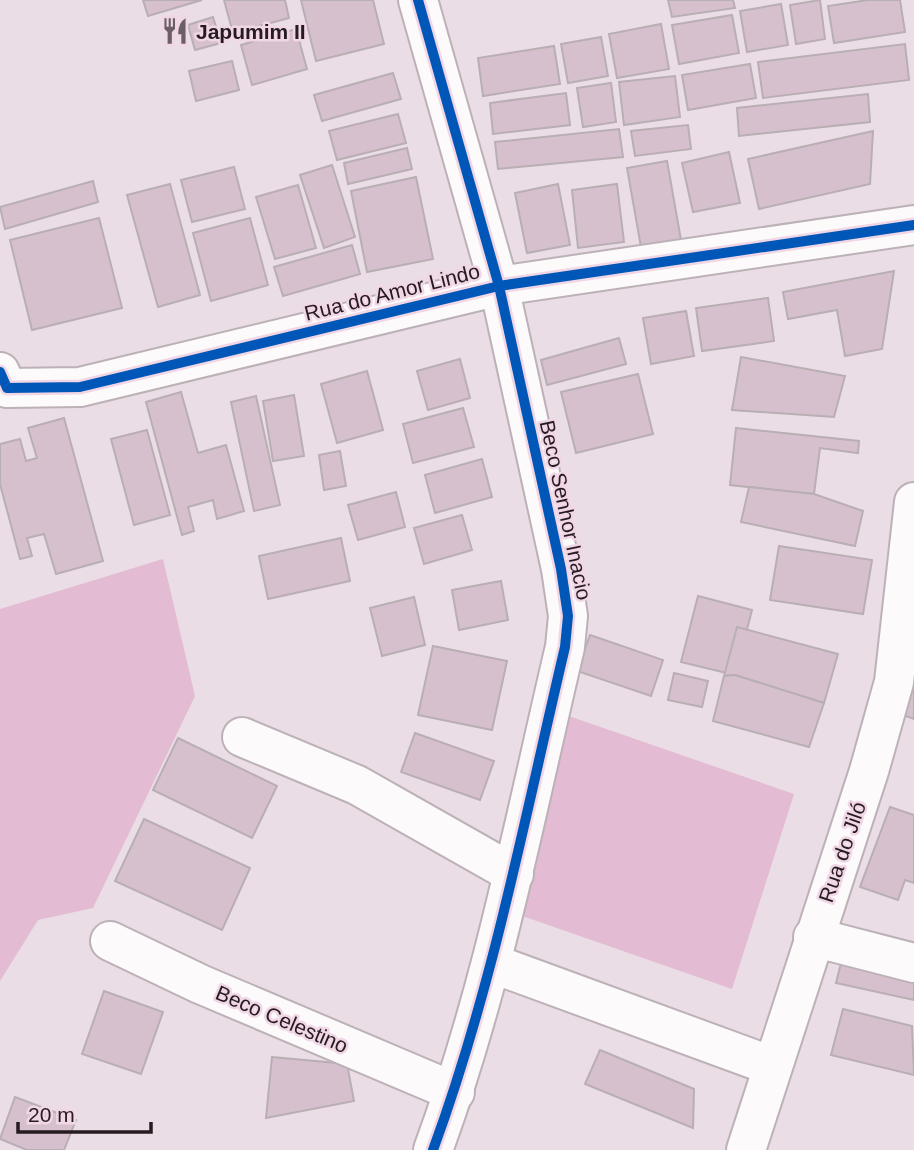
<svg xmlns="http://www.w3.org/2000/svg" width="914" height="1150" viewBox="0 0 914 1150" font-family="Arial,sans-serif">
<rect width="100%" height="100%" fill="#ebdde5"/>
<!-- green -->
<g fill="#e3bbd3">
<polygon points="163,559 195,696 93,908 38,920 0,981 0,609"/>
<polygon points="563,714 794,794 732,989 505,910"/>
</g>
<!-- building -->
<g fill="#d7c0ce" stroke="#b8aeb4" stroke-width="2">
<polygon points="143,0 202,0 148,16"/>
<polygon points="224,0 285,0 289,18 233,33"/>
<polygon points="301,0 373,0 384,44 316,61"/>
<polygon points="668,0 733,0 735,8 672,17"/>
<polygon points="820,0 825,39 796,44 790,5"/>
<polygon points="868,0 900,0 905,32 834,43 828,6"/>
<polygon points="781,4 788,45 747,52 740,11"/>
<polygon points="732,15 739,53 679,64 672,25"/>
<polygon points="213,17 221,43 195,50 188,25"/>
<polygon points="661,24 669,69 617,78 609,34"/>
<polygon points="296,29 307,69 252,85 241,45"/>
<polygon points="601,37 608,76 568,83 561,44"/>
<polygon points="905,44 909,80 763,98 758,62"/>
<polygon points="554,46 560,84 483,96 478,58"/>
<polygon points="232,61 239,90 196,101 189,71"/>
<polygon points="750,64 756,98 688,110 682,75"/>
<polygon points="393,73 401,99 322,121 314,95"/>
<polygon points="675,76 680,117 624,125 619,82"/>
<polygon points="611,83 616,122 583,127 577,88"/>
<polygon points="566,93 570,125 493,134 490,103"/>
<polygon points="868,94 870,122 739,136 737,108"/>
<polygon points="398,114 406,143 337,160 329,131"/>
<polygon points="688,125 691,149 635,156 631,131"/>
<polygon points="619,129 623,157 498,169 495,142"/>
<polygon points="873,131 870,184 759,209 748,159"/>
<polygon points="407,148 412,169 348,184 344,163"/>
<polygon points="729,152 740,203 693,212 682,163"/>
<polygon points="667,161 681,240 641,247 627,168"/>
<polygon points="332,165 355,237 324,248 300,175"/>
<polygon points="234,167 245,209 192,222 181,180"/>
<polygon points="416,177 433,259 367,272 351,191"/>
<polygon points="93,181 98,202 5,229 0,207"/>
<polygon points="170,184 200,295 158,307 127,195"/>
<polygon points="558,184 570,245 527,253 515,193"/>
<polygon points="617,184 624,242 578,248 572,190"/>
<polygon points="298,185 316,248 275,259 256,197"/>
<polygon points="99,218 122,308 32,330 10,240"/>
<polygon points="250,218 268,285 211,301 193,233"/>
<polygon points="352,245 360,274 283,296 274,267"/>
<polygon points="894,271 882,349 845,356 837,310 788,319 783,292"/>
<polygon points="768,298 774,341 702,351 696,308"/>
<polygon points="686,311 694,356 651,364 643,318"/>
<polygon points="619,338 626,364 547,385 541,360"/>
<polygon points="741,357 845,376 834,417 732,410"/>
<polygon points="460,359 470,398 428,410 417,371"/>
<polygon points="367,371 383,430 337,443 321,384"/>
<polygon points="638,374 653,434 576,453 561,392"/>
<polygon points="181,392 198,453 226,445 244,511 217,519 213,500 188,507 194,531 182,535 146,402"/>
<polygon points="294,395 304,456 273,461 263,401"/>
<polygon points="256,396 280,505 254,511 231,402"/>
<polygon points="463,408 474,447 413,463 403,424"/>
<polygon points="64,418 103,561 56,574 44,534 27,538 32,556 20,559 0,484 0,444 20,439 26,461 37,458 28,428"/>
<polygon points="736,428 859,441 858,453 820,448 814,494 730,485"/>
<polygon points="147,430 170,515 134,525 111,439"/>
<polygon points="340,451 346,486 324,490 319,455"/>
<polygon points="482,459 492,497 435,513 425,475"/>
<polygon points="749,487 814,494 863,511 855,546 741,522"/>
<polygon points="396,492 405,527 358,540 348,505"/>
<polygon points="462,515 472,550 424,564 414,528"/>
<polygon points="341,538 350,581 268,599 259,556"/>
<polygon points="779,546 872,560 863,614 770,600"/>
<polygon points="501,581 508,620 459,630 452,590"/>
<polygon points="698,596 752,610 735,675 681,662"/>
<polygon points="414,597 425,645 382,656 370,608"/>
<polygon points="737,627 838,654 824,703 735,675 724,676"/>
<polygon points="590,635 663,660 651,696 577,671"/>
<polygon points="433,646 507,661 492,730 418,715"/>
<polygon points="674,673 708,681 702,707 668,700"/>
<polygon points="735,675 824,703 809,747 713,721 724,676"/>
<polygon points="914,676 914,719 897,713"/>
<polygon points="415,733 494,761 480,800 401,772"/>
<polygon points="178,738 277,786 252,838 153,790"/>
<polygon points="890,807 914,815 914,883 905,880 898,900 860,887"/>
<polygon points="144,819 250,868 222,930 115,881"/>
<polygon points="841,963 914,969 914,1000 836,983"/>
<polygon points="104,991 163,1012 141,1074 82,1054"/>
<polygon points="843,1009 912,1026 914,1075 831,1055"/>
<polygon points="600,1050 694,1089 693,1128 585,1084"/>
<polygon points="272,1057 347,1064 354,1101 266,1118"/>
<polygon points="15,1097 76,1120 64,1150 27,1150 0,1139"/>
</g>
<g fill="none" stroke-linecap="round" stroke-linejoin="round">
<defs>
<g id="minor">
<path d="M 418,0 L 499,286 L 561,569 L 568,616 L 565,647 C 525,816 493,987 433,1150"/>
<polyline points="0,372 7,388 80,387 499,286 914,225"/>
<polyline points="242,737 357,785 514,874"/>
<polyline points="813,937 914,963"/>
<polyline points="110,941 200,984 455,1092"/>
<polyline points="491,963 772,1066"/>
<polyline points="746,1150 869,771 894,682 914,502"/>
</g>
</defs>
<!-- minor casing -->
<use href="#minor" stroke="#bcb1b7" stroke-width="42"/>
<!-- minor -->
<use href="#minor" stroke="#fcfafb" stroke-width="38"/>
<defs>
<g id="cycleway">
<path d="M 418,0 L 499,286 L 561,569 L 568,616 L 565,647 C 525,816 493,987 433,1150"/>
<polyline points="0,372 7,388 80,387 499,286 914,225"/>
</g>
</defs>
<!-- cycleway casing -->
<use href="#cycleway" stroke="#f1d7e6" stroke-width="15"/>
<!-- cycleway -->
<use href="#cycleway" stroke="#0057b8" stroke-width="10"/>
</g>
<!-- icons -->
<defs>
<symbol id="restaurant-bare" viewBox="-9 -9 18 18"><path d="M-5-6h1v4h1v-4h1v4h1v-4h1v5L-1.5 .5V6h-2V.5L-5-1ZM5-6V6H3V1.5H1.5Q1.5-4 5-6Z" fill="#6a5f66" stroke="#f1d7e6" stroke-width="2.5" paint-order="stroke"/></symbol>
</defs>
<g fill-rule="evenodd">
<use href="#restaurant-bare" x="156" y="12" width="38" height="38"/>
</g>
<g text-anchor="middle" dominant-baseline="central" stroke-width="5" stroke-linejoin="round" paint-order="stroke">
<!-- poi labels -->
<g font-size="21" font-weight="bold" fill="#251b21" stroke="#f1d7e6" text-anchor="start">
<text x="196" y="31">Japumim II</text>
</g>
<!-- street labels -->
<g font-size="21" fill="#251b21" stroke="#f1d7e6">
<text transform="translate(392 292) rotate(-14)">Rua do Amor Lindo</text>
<text transform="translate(566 510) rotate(78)">Beco Senhor Inacio</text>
<text transform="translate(842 852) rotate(-71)">Rua do Jiló</text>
<text transform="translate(282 1019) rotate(23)">Beco Celestino</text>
</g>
</g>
<!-- scale -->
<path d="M18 1122v10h133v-10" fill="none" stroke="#251b21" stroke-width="3.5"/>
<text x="28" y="1122" font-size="21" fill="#251b21" stroke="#f1d7e6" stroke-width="5" paint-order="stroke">20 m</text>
</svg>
